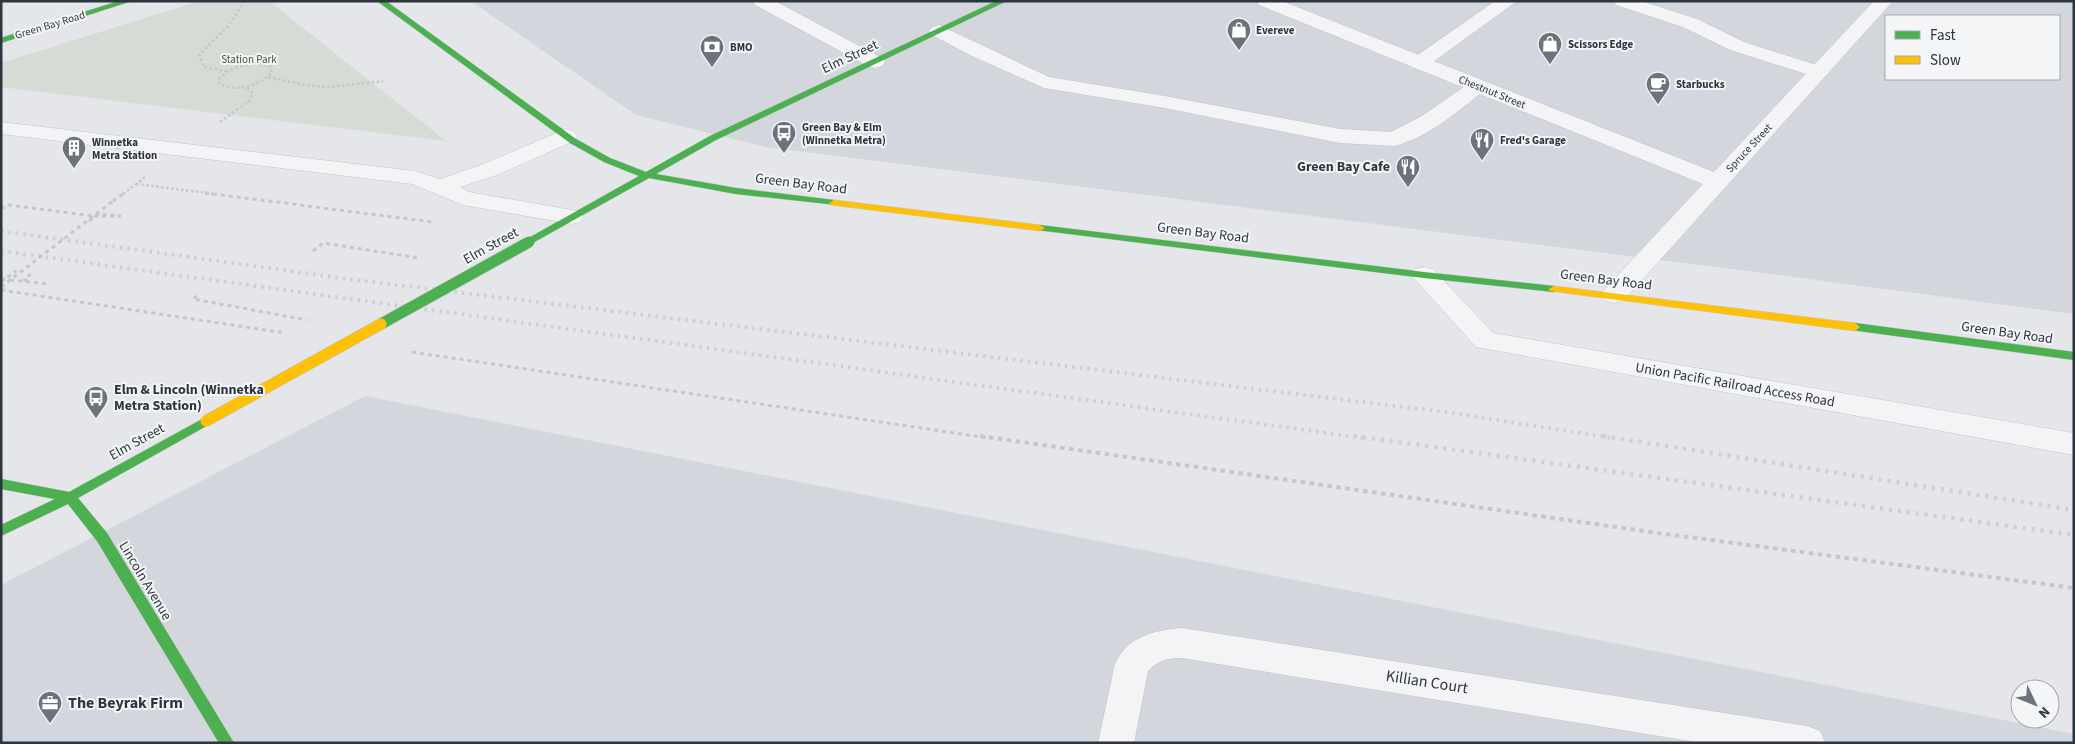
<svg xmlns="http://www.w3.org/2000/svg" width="2075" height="744" viewBox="0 0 2075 744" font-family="'Source Sans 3',sans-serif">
<rect width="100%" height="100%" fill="#e4e6e9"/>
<!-- built -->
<g fill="#d3d6dc" fill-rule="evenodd">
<path d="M 471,1 L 2074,1 L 2074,314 L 1748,271 L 766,147 L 636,115 ZM 1886,16 L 2059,16 L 2059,79 L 1886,79 Z"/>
<polygon points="365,396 2074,734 2074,743 1,743 1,585"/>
</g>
<!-- green -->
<polygon fill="#d6dcd5" points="199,1 269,1 446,141 1,87 1,63"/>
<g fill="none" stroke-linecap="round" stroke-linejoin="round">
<defs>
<g id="lane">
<polygon points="752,1 775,1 882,58 885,62 882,66 875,68 868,66 755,5"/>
<polygon points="1495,1 1517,1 1426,67 1419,69 1412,67 1409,63 1412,59"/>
<polygon points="1613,1 1641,1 1697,19 1744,42 1826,68 1829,72 1826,76 1819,78 1730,50 1683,27 1616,5"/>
<path d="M 939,25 L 1049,77 L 1165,96 L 1340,129 L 1391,132 L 1422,116 L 1471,82 L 1478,80 L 1485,82 L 1488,86 L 1485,90 C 1458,111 1429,137 1395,146 L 1340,143 L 1165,108 L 1044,88 L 970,55 L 932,35 L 929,31 L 932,27 Z"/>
<polygon points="1,122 415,171 440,179 481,165 566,129 574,131 577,136 574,141 497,175 460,187 469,192 572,210 580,212 584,217 580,222 572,224 463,205 412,184 1,134"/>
<polygon points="1424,267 1433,269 1493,333 2074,433 2074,455 1476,347 1411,275 1415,269"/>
<path d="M 1182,628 L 1807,726 L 1820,731 L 1825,743 L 1702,743 L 1182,658 C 1167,658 1159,660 1148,671 L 1134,743 L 1098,743 L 1115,664 C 1127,637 1154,630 1182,628 Z"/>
</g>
<polygon id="street" points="1256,1 1282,1 1714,172 1874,1 1893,1 1623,301 1614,303 1605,301 1601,295 1605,289 1703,184 1259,5"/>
<g id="fast">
<polygon points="119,1 132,1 1,43 1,38"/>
<polygon points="377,1 386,1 576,139 610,158 646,172 710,136 996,1 1007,1 716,140 656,174 736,188 834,200 839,203 837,205 736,194 649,178 529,245 524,242 525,240 639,176 604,162 570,143"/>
<polygon points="1040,225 1424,272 1554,286 1559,289 1554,292 1424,278 1037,230 1035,228"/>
<polygon points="1855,323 2074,352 2074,360 1851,330 1850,327"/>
<polygon points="206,417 210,418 212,421 210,424 78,498 107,533 234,743 219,743 97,541 68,504 1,536 1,525 55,499 1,489 1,479 69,492"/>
</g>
<g id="slow">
<polygon points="834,200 1040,225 1045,228 1040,231 831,205 829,203"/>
<polygon points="1554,286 1855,323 1860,327 1855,331 1550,291 1549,289"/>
</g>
</defs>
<!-- lane casing -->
<use href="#lane" stroke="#c3c4c7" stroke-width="1"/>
<!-- street casing -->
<use href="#street" stroke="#c3c4c7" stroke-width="1"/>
<!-- fast casing -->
<use href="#fast" stroke="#c3c4c7" stroke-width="1"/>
<!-- slow casing -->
<use href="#slow" stroke="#c3c4c7" stroke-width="1"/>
<!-- path-far2 -->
<g stroke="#c5c7c9" stroke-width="2.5" stroke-dasharray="2.5 2.5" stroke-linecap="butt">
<path d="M 259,63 L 270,66 L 272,73 C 257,86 237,93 219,83 L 219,79 L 227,72 L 237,67 Z"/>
<polyline points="227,71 204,67 199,55 228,26 245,1"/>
<polyline points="268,77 305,85 329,87 383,81"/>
<polyline points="220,122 249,101 253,93 245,87"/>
<polyline points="145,177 137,184 215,194"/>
<polyline points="123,194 139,182"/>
</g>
<!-- path-far1 -->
<g stroke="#c5c7c9" stroke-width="3" stroke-dasharray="4 4" stroke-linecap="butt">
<polyline points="205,193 433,222"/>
<polyline points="113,201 124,193"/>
<polyline points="1,209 9,205 93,216"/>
<polyline points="89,221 99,214 121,216"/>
<polyline points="313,251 323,243 419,258"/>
<polyline points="10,280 50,284"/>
<polyline points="27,280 24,280 32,273"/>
<polyline points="1,282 16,271"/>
<polyline points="1,290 285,333"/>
<polyline points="197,296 193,299 307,320"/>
<polyline points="412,352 988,438"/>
</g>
<!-- path -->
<polyline stroke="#c5c7c9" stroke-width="4" stroke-dasharray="4.5 4.5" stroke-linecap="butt" points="980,436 1658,533 2074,588"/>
<!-- lane -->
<use href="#lane" fill="#f4f4f6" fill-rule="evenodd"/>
<!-- street -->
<use href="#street" fill="#f4f4f6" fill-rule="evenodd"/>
<!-- fast -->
<use href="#fast" fill="#4caf50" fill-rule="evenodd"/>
<!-- slow -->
<use href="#slow" fill="#ffc107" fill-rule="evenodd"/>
<!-- rail-far1 -->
<g stroke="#cdcfd1" stroke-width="4" stroke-dasharray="2.5 5" stroke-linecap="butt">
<polyline points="1,231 348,279 1453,413 1611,438"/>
<polyline points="1,251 1363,438"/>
</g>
<!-- rail -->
<g stroke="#cdcfd1" stroke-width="4.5" stroke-dasharray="3 6" stroke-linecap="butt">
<polyline points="1354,436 2074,535"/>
<polyline points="1603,436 2074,510"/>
</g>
<defs>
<polyline id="fast-bridge" points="381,324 529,242"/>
<polyline id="slow-bridge" points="206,421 381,324"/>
</defs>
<!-- fast-bridge casing -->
<use href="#fast-bridge" stroke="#c3c4c7" stroke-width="12" stroke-linecap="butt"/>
<!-- slow-bridge casing -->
<use href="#slow-bridge" stroke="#c3c4c7" stroke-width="12" stroke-linecap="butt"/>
<!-- path-bridge -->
<g stroke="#c5c7c9" stroke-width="3" stroke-dasharray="4 4" stroke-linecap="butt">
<polyline points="94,216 121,216"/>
<polyline points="1,279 10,280"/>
<polyline points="1,287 113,201"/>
</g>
<!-- fast-bridge -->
<use href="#fast-bridge" stroke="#4caf50" stroke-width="11"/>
<!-- slow-bridge -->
<use href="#slow-bridge" stroke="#ffc107" stroke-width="11"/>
</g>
<!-- icons -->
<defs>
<symbol id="shop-pin" viewBox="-11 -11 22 30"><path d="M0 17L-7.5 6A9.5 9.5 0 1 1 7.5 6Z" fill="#6d737c" stroke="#f3f5f7"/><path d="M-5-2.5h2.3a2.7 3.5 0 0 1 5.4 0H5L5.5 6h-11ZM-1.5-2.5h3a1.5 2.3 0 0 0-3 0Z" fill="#fff"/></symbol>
<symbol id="bank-pin" viewBox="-11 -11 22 30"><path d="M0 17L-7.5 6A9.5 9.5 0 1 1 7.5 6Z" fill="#6d737c" stroke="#f3f5f7"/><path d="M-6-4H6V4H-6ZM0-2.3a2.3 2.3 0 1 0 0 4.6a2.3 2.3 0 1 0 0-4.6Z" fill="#fff"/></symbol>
<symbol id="cafe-pin" viewBox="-11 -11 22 30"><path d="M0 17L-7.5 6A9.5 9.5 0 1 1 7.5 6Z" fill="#6d737c" stroke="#f3f5f7"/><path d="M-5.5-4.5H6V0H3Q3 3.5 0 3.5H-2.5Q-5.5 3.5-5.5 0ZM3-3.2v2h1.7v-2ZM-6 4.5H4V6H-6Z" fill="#fff"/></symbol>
<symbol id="bus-pin" viewBox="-11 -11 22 30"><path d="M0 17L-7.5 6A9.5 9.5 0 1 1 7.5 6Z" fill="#6d737c" stroke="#f3f5f7"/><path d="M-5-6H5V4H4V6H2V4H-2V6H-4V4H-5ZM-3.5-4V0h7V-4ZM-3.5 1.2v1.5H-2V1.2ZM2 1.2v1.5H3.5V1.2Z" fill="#fff"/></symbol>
<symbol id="restaurant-pin" viewBox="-11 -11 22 30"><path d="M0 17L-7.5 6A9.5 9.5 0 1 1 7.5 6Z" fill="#6d737c" stroke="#f3f5f7"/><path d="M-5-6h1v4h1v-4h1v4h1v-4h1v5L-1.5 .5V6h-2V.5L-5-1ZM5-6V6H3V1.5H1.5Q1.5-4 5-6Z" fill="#fff"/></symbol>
<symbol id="building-pin" viewBox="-11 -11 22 30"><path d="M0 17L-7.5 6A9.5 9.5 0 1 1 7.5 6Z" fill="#6d737c" stroke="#f3f5f7"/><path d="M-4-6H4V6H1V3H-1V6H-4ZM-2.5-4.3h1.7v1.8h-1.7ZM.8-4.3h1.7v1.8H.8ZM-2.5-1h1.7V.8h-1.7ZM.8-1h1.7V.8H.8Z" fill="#fff"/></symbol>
<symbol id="office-pin" viewBox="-11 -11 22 30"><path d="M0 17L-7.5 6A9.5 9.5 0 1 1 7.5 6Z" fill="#6d737c" stroke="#f3f5f7"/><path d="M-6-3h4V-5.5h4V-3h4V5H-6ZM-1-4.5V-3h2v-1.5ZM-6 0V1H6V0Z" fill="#fff"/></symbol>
</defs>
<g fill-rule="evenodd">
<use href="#shop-pin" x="1225" y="16" width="28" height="38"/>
<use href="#shop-pin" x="1536" y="30" width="28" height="38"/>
<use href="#bank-pin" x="698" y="33" width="28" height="38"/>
<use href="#cafe-pin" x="1644" y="70" width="28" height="38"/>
<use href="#bus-pin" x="770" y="119" width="28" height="38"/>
<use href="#restaurant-pin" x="1468" y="126" width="28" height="38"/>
<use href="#building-pin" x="60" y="134" width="28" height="38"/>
<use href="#restaurant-pin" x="1394" y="153" width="28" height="38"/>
<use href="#bus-pin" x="82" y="384" width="28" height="38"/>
<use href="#office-pin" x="36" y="689" width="28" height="38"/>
</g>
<g text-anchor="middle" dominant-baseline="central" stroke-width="4" stroke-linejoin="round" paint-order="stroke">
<!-- far-street labels -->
<g font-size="11" fill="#2d3541" stroke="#f3f5f7">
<text transform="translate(50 25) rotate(-17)">Green Bay Road</text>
<text transform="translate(1492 92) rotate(22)">Chestnut Street</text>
<text transform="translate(1749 148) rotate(-47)">Spruce Street</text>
</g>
<!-- far-poi labels -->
<g font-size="11" font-weight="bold" fill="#2d3541" stroke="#f3f5f7" text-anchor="start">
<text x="1256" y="30">Evereve</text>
<text x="1568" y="44">Scissors Edge</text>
<text x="730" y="47">BMO</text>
<text x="1676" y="84">Starbucks</text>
<text x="802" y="127">Green Bay &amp; Elm<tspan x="802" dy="13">(Winnetka Metra)</tspan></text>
<text x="1500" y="140">Fred's Garage</text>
<text x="92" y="142">Winnetka<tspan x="92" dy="13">Metra Station</tspan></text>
</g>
<!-- far-park labels -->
<g font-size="11" fill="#435b3b" stroke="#f3f5f7">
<text x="249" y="59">Station Park</text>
</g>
<!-- street labels -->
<g font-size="14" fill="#2d3541" stroke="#f3f5f7">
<text transform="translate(850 57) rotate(-25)">Elm Street</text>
<text transform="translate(801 184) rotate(7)">Green Bay Road</text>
<text transform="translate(1203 233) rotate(7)">Green Bay Road</text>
<text transform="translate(491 246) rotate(-29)">Elm Street</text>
<text transform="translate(1606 280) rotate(7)">Green Bay Road</text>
<text transform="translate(2007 333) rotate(8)">Green Bay Road</text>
<text transform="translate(1735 385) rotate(10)">Union Pacific Railroad Access Road</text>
<text transform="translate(137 442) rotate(-29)">Elm Street</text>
<text transform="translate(145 581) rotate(59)">Lincoln Avenue</text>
</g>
<!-- poi labels -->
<g font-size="14" font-weight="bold" fill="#2d3541" stroke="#f3f5f7" text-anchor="end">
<text x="1390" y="167">Green Bay Cafe</text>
<text x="114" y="390" text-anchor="start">Elm &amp; Lincoln (Winnetka<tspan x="114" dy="16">Metra Station)</tspan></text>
</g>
<!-- near-street labels -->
<g font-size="16" fill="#2d3541" stroke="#f3f5f7">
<text transform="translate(1427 682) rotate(9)">Killian Court</text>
</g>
<!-- near-poi labels -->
<g font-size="16" font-weight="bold" fill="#2d3541" stroke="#f3f5f7" text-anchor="start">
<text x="68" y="703">The Beyrak Firm</text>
</g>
</g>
<!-- border -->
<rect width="2075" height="744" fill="none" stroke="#2d3541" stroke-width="5"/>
<!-- legend -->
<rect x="1885" y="15" width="175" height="65" fill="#f3f5f7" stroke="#a4a8ae"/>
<rect x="1895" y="31" width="25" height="8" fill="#4caf50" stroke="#a4a8ae"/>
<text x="1930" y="40" font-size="15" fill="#2d3541">Fast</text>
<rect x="1895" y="56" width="25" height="8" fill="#ffc107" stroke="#a4a8ae"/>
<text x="1930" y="65" font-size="15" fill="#2d3541">Slow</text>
<!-- north arrow -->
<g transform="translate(2035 704) rotate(133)"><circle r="24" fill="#f3f5f7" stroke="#a4a8ae"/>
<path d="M0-4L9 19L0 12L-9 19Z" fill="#6d737c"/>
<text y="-8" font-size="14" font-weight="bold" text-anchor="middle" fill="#2d3541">N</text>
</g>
</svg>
